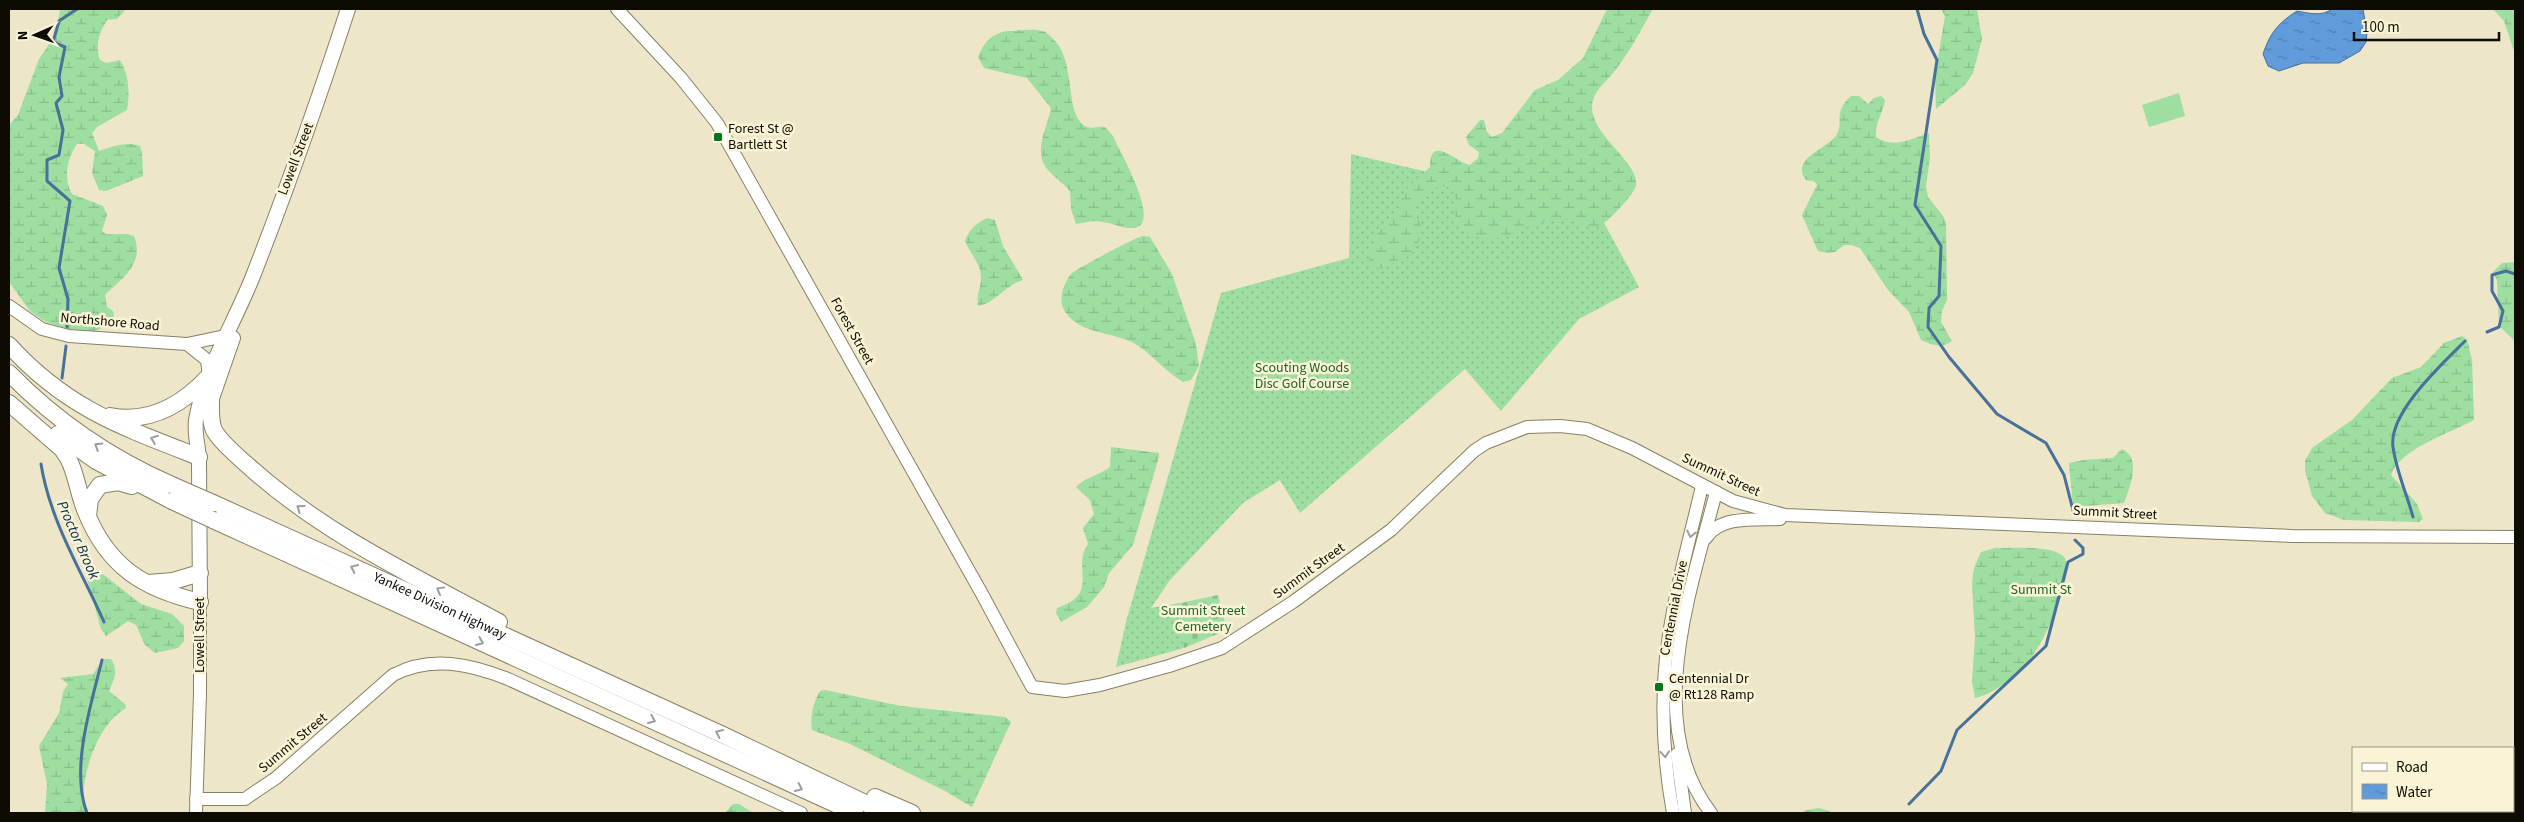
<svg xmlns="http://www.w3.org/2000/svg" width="2524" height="822" viewBox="0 0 2524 822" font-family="'Source Sans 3',sans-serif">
<defs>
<pattern id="grass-dots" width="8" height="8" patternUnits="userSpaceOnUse" patternTransform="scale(1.25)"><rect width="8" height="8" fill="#9edea1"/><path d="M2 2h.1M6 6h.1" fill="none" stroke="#87bd89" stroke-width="1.8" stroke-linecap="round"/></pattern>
<pattern id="wetland-marsh" width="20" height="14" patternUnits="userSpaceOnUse" patternTransform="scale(1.25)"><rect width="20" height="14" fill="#9edea1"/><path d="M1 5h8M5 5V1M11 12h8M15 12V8" fill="none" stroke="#87bd89"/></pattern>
<pattern id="cemetery-stones" width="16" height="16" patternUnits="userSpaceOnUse" patternTransform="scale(1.25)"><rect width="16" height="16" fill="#9edea1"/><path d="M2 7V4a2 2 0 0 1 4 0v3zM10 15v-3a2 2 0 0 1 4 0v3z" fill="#87bd89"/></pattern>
<pattern id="water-ripples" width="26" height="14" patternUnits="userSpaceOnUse" patternTransform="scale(1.25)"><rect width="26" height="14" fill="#609cdb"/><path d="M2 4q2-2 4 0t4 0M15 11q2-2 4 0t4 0" fill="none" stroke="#4e7daf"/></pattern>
</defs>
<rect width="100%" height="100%" fill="#ede6c9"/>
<!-- grass -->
<polygon fill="url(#grass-dots)" points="1351,154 1598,212 1639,287 1579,319 1501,411 1465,369 1300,513 1280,480 1243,503 1170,580 1151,608 1180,603 1184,648 1116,667 1126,622 1221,293 1349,258"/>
<!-- wetland -->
<g fill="url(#wetland-marsh)">
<path d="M 60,9 L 126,9 L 117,19 L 107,20 C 99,33 95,45 100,60 L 106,63 L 120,60 C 129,75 130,93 127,110 L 97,127 L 92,133 L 99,151 C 113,147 125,141 140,146 L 142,152 L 143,176 L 106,191 L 99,190 L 92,173 L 95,151 L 84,144 L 77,144 C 67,158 63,179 72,194 L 103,206 L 107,215 L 102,231 L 106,234 L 127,234 L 134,236 C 145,264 122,278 105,295 L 107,307 L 113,311 L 114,316 L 110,325 L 94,331 L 69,329 L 46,322 L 30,311 L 9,282 L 9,125 L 18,115 L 39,59 L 56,34 Z"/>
<path d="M 1607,9 L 1653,9 C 1641,30 1628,55 1613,73 C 1606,82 1596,89 1593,100 C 1584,132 1639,160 1636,185 C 1635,194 1606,224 1598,227 C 1587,231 1583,221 1574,219 C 1569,218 1560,218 1555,219 C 1526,222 1501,248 1472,235 C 1456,228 1452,212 1456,197 L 1452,189 L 1446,186 C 1429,188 1421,194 1412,208 L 1421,225 L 1419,241 L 1413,252 L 1384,268 L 1374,269 L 1369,264 L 1369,252 L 1380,228 L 1395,211 L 1408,187 L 1430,167 C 1430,133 1456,163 1470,165 L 1478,158 L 1479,152 L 1469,145 L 1466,137 L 1480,120 L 1484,120 L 1487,132 L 1492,137 L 1502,133 L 1535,90 L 1558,80 L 1583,58 Z"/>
<polygon points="1941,9 1977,9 1982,39 1973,73 1965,85 1936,109 1935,76 1945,16"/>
<polygon points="2493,9 2515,9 2515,54 2504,21"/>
<path d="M 1007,31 C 1018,31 1032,28 1042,31 C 1045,31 1049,35 1051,37 C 1079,60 1062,115 1087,127 C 1092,129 1099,126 1105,127 L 1113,136 C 1119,151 1164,226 1133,228 C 1123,229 1113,223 1103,222 C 1094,220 1084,223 1076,224 L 1071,209 L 1070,191 C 1063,183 1054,177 1047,169 C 1033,150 1047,129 1051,108 L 1027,78 L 984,68 L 978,57 C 984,42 991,34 1007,31 Z"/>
<path d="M 1851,96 L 1859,96 L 1868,104 L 1874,98 L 1881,96 L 1885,100 C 1883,113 1875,122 1876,137 C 1892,149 1912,139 1929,133 L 1930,158 L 1926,186 L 1928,197 L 1943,216 L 1946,223 L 1947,300 L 1942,311 L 1941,322 L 1952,341 C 1942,349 1932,345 1921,340 L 1909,312 L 1888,290 L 1860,248 L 1851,245 L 1844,245 L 1835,252 L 1827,253 L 1818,251 L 1802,215 L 1817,185 L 1814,181 L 1806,180 C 1790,160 1825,149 1835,137 C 1846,123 1831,114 1851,96 Z"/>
<path d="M 987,218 L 995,220 L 1003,246 L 1023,280 C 1005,285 996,303 978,306 C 976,293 981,289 981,278 C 981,264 970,253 965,241 C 969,230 976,223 987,218 Z"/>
<path d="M 1142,236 L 1150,237 L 1172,274 L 1196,344 L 1199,366 L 1191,380 L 1183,382 C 1164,371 1151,352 1132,342 C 1111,332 1081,334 1066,313 C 1057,302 1063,284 1071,274 C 1076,269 1133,239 1142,236 Z"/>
<polygon points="2515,262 2515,339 2514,340 2499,326 2497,281 2493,272 2502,263"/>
<path d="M 2462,336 L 2467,339 L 2472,360 L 2474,420 C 2452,432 2398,450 2391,475 L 2417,504 L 2423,519 L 2419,522 L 2344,520 L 2325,513 L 2312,496 L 2305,470 L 2305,461 L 2312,448 L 2352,420 L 2392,378 L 2421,367 L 2444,343 Z"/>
<path d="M 1111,447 L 1159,453 L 1159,457 L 1133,545 L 1109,573 L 1104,587 L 1087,607 L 1061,622 L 1056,613 L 1057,608 C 1101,594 1071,568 1088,544 L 1083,528 L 1094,514 L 1090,500 L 1076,487 C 1085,477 1098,476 1110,467 Z"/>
<path d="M 2122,449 C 2142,458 2130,487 2124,503 L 2073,507 L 2069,463 L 2084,460 L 2113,458 Z"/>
<path d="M 1995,548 C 2011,548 2051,545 2063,556 C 2078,570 2044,642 2033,655 C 2020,672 1996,694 1975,698 L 1972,682 L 1975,638 L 1972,583 L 1974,568 L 1981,552 Z"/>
<polygon points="89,568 95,568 141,604 172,614 184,626 184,641 178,648 155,653 145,645 136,625 128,621 106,636 101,629 86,575"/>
<path d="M 103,659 L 111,659 C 119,671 114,679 109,691 L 125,704 L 126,708 C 101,723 88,758 84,786 C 82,795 85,805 88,813 L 45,813 L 47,784 L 39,746 L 59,713 L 63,692 L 68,684 L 60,678 L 93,674 Z"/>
<path d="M 825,690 L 901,706 L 1005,717 L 1011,722 L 972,807 L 943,790 L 850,744 L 812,730 C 810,715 813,704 820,691 Z"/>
<polygon points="733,804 739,804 753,813 725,813"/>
<polygon points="1819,808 1834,813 1801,813 1807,810"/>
</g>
<!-- cemetery -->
<polygon fill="url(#cemetery-stones)" points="1218,595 1227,630 1184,648 1180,603"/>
<!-- pitch -->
<polygon fill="#9edea1" points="2179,93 2185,116 2149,127 2142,105"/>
<!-- water -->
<path fill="url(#water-ripples)" stroke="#47709a" d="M 2332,9 L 2363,9 L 2367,33 L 2366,42 L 2360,51 L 2339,63 L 2303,63 L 2279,71 L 2268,66 L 2263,54 C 2270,33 2278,23 2297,11 C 2308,13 2322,17 2332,9 Z"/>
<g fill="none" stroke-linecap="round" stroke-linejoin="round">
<!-- stream -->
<g stroke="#47709a" stroke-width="3">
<polyline points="1917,9 1924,34 1937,60 1915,205 1941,246 1939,296 1929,308 1928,327 1949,357 1997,414 2046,443 2064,475 2074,514"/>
<polyline points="67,327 68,299 59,268 70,201 47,181 47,160 59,155 63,130 56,103 62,96 59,77 65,47 53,42 59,21 77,9"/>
<polyline points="2487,332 2499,327 2503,311 2492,291 2492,275 2506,271 2515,274"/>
<polyline points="62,378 66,346"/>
<path d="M 41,464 C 50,521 81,570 104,622"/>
<path d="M 2413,517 C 2407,495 2396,470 2393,447 C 2388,413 2443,363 2465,341"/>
<polyline points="1909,804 1941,771 1957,730 2046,646 2068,562 2083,554 2083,548 2075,540"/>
<path d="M 87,813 C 70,769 91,705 102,660"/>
</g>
<defs>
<g id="secondary">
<polyline points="617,9 681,78 717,123 982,594 1032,687 1065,691 1100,685 1169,666 1222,648 1293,602 1391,530 1474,451 1486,443 1527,427 1560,426 1587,429 1632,448 1733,501 1785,515 2292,536 2515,537"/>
<polyline points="9,306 42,329 69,336 187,344 225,336"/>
<polyline points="187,344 207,360 209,376"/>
<path d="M 1706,538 C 1720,515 1757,520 1780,519"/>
<polyline points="1677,754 1685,813"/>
<path d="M 196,799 L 245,799 L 255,792 L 276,778 L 393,675 C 431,655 470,664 508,679 L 801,813"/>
<polyline points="196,813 200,694 200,602"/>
<path d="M 1673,813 C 1663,757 1660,699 1668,642 C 1675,590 1690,538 1702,486"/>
<path d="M 1711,813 C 1642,724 1691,590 1716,492"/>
</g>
<g id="primary">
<polyline points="208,410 233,338"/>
<path d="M 200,602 C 200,555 199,508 199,462 C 199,447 194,435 196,420 C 205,369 234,324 253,276 C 287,189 319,98 348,9"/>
</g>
<g id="highway">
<path d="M 9,345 C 66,408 122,427 199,457"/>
<path d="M 9,373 C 56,421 110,458 172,485"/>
<path d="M 211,402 C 211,412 210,423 215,432 C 224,446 241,459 253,470 C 325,534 414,576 499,622"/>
<path d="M 9,403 L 62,449 L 68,458 C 77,475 78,494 86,512 C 108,567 144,589 200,602"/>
<path d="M 110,416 C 150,424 183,404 209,376"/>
<polyline points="58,434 96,461 172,501"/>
<path id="s1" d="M 213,503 L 723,735 L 886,813"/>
<polyline points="88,516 90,499 100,485 118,482 132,486"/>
<polyline points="213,520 855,813"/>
<polyline points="148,583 173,581 200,573"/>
<polyline points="875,797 912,813"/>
</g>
</defs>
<!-- secondary casing -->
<use href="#secondary" stroke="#868065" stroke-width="14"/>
<!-- primary casing -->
<use href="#primary" stroke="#868065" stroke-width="16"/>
<!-- highway casing -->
<use href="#highway" stroke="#868065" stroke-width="18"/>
<!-- secondary -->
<use href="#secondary" stroke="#fff" stroke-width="12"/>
<!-- primary -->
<use href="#primary" stroke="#fff" stroke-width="14"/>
<!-- highway -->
<use href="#highway" stroke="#fff" stroke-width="16"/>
<defs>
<g id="highway-bridge">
<polyline points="172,485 213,503"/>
<polyline points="172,501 213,520"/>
</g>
</defs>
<!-- highway-bridge casing -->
<use href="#highway-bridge" stroke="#868065" stroke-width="18" stroke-linecap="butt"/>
<!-- highway-bridge -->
<use href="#highway-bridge" stroke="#fff" stroke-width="16"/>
</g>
<!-- one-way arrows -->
<defs><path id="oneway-chevron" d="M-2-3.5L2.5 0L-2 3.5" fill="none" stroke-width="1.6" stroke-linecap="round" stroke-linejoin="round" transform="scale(1.25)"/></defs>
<g stroke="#9f9d9a">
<use href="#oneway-chevron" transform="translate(154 439) rotate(-159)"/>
<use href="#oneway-chevron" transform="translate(98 446) rotate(-148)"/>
<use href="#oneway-chevron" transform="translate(300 508) rotate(-144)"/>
<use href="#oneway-chevron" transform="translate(1691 534) rotate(103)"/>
<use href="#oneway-chevron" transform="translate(354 568) rotate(-155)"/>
<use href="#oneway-chevron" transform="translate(440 590) rotate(-151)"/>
<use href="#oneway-chevron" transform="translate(480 642) rotate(24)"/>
<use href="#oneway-chevron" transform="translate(652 720) rotate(24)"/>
<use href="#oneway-chevron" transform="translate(719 733) rotate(-155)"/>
<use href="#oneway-chevron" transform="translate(1665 754) rotate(86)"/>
<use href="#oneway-chevron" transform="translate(799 788) rotate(25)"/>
</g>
<!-- markers -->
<g fill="#097224" stroke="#faf4d6" stroke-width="2">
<rect x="713" y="132" width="10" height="10" rx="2.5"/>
<rect x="1654" y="682" width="10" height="10" rx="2.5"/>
</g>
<g text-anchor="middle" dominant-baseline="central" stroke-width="5" stroke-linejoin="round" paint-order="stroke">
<!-- poi labels -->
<g font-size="14" fill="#0e0b03" stroke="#faf4d6" text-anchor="start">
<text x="728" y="129">Forest St @<tspan x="728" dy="16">Bartlett St</tspan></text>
<text x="1669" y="679">Centennial Dr<tspan x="1669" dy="16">@ Rt128 Ramp</tspan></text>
</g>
<!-- street labels -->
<g font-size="14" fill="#0e0b03" stroke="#faf4d6">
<text transform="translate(296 159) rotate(-69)">Lowell Street</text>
<text transform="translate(110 322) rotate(5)">Northshore Road</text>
<text transform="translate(852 331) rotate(61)">Forest Street</text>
<text transform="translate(1721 475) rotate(25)">Summit Street</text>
<text transform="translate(2115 513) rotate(3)">Summit Street</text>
<text transform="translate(1309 571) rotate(-36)">Summit Street</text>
<text stroke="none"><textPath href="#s1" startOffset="249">Yankee Division Highway</textPath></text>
<text transform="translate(1674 608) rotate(-79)">Centennial Drive</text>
<text transform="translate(200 635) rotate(-90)">Lowell Street</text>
<text transform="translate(293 743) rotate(-40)">Summit Street</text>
</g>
<!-- park labels -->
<g font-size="14" fill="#1f6429" stroke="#faf4d6">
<text x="1302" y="368">Scouting Woods<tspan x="1302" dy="16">Disc Golf Course</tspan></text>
<text x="2041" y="590">Summit St</text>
<text x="1203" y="611">Summit Street<tspan x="1203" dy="16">Cemetery</tspan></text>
</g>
<!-- water labels -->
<g font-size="15" font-style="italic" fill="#002a52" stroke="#faf4d6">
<text transform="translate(78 540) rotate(66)">Proctor Brook</text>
</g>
</g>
<!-- border -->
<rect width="2524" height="822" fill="none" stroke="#0e0b03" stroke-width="20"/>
<!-- legend -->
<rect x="2352" y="747" width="162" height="65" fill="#faf4d6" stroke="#9c9782"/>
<rect x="2362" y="763" width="25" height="8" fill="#ffffff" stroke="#9c9782"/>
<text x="2396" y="772" font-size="15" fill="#0e0b03">Road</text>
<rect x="2362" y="784" width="25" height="15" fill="url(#water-ripples)" stroke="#9c9782"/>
<text x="2396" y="797" font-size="15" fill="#0e0b03">Water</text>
<!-- north arrow -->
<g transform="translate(35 35) rotate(268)" stroke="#faf4d6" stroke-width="4" paint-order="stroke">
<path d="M0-4L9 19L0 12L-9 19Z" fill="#0e0b03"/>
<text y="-8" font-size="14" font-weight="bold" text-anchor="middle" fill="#0e0b03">N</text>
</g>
<!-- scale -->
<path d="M2354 32v8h145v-8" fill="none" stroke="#0e0b03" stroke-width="2.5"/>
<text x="2362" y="32" font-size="15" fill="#0e0b03" stroke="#faf4d6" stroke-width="4" paint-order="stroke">100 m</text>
</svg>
